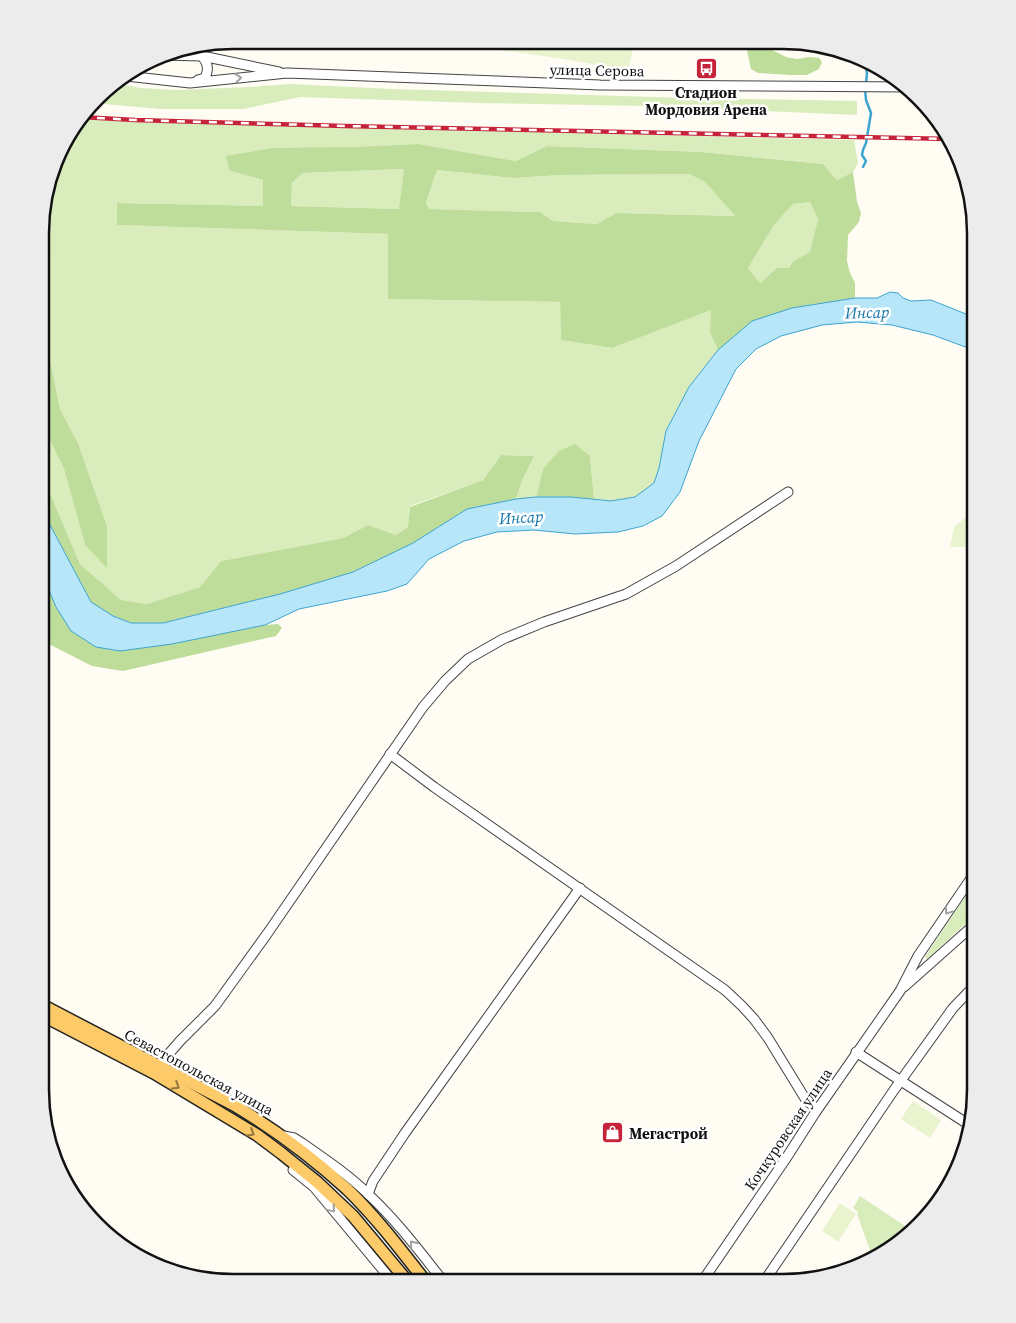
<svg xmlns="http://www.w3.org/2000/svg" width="1016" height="1323" viewBox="0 0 1016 1323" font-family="'Source Serif 4',serif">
<rect width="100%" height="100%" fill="#fffcf4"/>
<!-- green -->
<g fill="#d9ecbc">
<polygon points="114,83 141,88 177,90 249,87 290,84 392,89 686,98 857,101 857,115 649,106 478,103 300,97 244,109 161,109 93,103 106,88"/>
<polygon points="80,119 139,122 854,140 858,163 853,172 837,180 823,164 702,152 547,146 516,161 418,144 351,147 230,171 264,180 263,206 117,203 118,225 389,234 388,299 560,302 561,340 612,348 712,309 710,333 718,350 689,387 666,431 659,468 654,483 635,497 612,501 594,499 590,456 543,469 536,497 516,499 522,481 534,456 501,455 483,480 410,506 408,527 396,535 368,525 343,538 221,561 200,587 147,604 121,600 80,564 41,472 41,422 64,469 85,545 107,567 107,526 78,443 60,409 47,344 47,299 42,282 42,207 66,136"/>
<polygon points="404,169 400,209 291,206 292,183 301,173"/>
<polygon points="437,170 513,178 561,175 689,174 705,182 735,216 616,213 597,224 553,221 540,212 429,209 426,203"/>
<polygon points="810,202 818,219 810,252 793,261 789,268 777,268 760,283 748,268 774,225 793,204"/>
<polygon points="976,881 976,914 927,959 925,957"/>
<polygon points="860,1196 914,1232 911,1235 874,1259 873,1259 857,1214 858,1212 853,1208"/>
</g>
<!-- forest -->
<g fill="#bfdd9a" fill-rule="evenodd">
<polygon points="747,42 762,42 774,51 786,57 797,59 809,57 819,58 822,62 819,69 807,75 792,75 758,73 751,69 746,46"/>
<path d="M 418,144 L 516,161 L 547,146 L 702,152 L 823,164 L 837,180 L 853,172 L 857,202 L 861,213 L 859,222 L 848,235 L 847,261 L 850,273 L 855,283 L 855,298 L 792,308 L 753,321 L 718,350 L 710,333 L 711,310 L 612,348 L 561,340 L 560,302 L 388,299 L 388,234 L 117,225 L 117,203 L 263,206 L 263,180 L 230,171 L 226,156 L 274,148 L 351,147 ZM 404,169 L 399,209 L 291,206 L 292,183 L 302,173 ZM 437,170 L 513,178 L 561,175 L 689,174 L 705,182 L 735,216 L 616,213 L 597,224 L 553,221 L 540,212 L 429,209 L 426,203 ZM 810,202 L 818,219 L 810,252 L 793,261 L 789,268 L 777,268 L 760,283 L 748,268 L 774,225 L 793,204 Z"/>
<polygon points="42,282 47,299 47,344 60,409 78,443 107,526 107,568 85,545 64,469 41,422"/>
<polygon points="575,444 590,456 594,499 536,497 543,469 559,451"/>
<polygon points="501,455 534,456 522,481 516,499 467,509 413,543 353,572 280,594 163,623 132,623 113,616 91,602 49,523 41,504 41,472 80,564 121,600 147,604 200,587 221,561 343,538 368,525 396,535 408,527 410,507 483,480"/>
<polygon points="41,571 56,607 96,647 120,651 172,644 265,625 278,624 282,628 276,636 123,671 92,666 41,640"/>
</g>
<!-- pitch -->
<g fill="#e9f3ce">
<polygon points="436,41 635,41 628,70 557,58"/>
<polygon points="976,509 976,547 950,547 954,527"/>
<polygon points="913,1101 941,1120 930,1138 901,1119"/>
<polygon points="840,1203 856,1214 838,1242 822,1231"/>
</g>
<!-- water -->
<polygon fill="#b7e6f8" stroke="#3ca4d1" points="890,292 898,293 903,298 911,301 931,300 976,318 976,351 933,335 892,325 857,322 822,325 781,336 756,349 736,369 699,441 680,492 662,516 643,526 618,532 575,534 534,530 497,532 464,541 429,559 407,584 387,591 299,609 265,625 172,644 120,651 96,647 71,631 56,607 41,571 41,504 49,523 91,602 113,616 131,623 163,623 280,594 353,572 413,543 467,509 516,499 536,497 571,497 611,501 635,497 654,483 659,468 666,431 689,387 718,350 752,321 792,308 855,298 877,298"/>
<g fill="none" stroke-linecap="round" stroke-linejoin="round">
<!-- stream -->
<g stroke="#3ca4d1" stroke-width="2.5">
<polyline points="865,63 867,73 866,84"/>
<polyline points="863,167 866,161 862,155 863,150 866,143 871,113 866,100 865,89"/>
</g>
<defs>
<g id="minor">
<polyline points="162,55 202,56 279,72"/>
<polyline points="126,76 190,83 287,73 600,85 908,87"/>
<path d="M 198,80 L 205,78 C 209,69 208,64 202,56"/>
<polyline points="390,754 434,787 725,990 742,1006 754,1019 768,1038 806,1100 817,1109"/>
<polyline points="904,987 976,923"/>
<polyline points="856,1052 971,1126"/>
<polyline points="158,1066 180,1041 215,1006 267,934 423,707 445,681 468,659 503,639 544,622 626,594 676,566 788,492"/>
<path d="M 284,1136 L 294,1138 L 302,1143 C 325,1159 349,1175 369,1195 C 397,1221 420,1252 444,1282"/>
<polyline points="293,1170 314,1187 393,1282"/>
<polyline points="368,1194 373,1181 405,1133 580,888"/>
<polyline points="701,1283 785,1160 815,1113 900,991 918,956 976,871"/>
<polyline points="763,1283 894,1090 953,1008 976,984"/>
</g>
<g id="major">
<path d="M 40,1004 L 234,1105 C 274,1129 312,1157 347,1189 C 376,1217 401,1250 426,1282"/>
<polyline points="40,1014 154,1073 257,1135 281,1153 317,1182 353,1216 408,1282"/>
</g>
</defs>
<!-- minor casing -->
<use href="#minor" stroke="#444" stroke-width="11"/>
<!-- major casing -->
<use href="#major" stroke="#222" stroke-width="14"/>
<!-- minor -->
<use href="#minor" stroke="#fff" stroke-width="9"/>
<!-- major -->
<use href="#major" stroke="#fcca68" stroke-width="11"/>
<defs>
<polyline id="rail" points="81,117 135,120 345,126 951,139"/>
</defs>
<!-- rail casing -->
<use href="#rail" stroke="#c6233a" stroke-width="4.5"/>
<!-- rail -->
<use href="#rail" stroke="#fff" stroke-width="2.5" stroke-dasharray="8" stroke-linecap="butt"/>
</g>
<!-- one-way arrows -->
<defs><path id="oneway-chevron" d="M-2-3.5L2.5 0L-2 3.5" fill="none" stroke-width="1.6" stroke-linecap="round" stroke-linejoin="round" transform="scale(1.25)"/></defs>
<g stroke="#a0a0a0">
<use href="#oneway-chevron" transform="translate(238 78) rotate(-6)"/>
<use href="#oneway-chevron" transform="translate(948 911) rotate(124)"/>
<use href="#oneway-chevron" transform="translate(332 1209) rotate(50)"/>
<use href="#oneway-chevron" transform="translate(413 1244) rotate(-129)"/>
</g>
<g stroke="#927741">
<use href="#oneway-chevron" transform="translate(176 1086) rotate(32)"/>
<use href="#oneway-chevron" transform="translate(251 1133) rotate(31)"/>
</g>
<!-- icons -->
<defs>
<symbol id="bus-square" viewBox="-11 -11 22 22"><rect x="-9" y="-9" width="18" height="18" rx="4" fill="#c6233a" stroke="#fff"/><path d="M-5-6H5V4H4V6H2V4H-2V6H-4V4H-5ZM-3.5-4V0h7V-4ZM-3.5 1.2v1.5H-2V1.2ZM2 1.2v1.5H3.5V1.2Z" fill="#fff"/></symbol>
<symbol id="shop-square" viewBox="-11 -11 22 22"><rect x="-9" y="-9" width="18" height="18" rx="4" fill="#c6233a" stroke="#fff"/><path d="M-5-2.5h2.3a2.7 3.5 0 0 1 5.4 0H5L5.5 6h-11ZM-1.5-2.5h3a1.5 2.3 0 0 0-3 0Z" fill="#fff"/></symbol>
</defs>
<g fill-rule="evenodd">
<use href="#bus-square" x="694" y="56" width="25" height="25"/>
<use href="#shop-square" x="600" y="1120" width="25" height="25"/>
</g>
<g text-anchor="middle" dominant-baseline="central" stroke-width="5" stroke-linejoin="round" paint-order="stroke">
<!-- street labels -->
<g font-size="15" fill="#111" stroke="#fff">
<text transform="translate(597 70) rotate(1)">улица Серова</text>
<text transform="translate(199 1072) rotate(28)">Севастопольская улица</text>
<text transform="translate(788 1129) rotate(-56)">Кочкуровская улица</text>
</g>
<!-- poi labels -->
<g font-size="15" font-weight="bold" fill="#111" stroke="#fff">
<text x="706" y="92">Стадион<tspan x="706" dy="17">Мордовия Арена</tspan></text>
<text x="629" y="1133" text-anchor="start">Мегастрой</text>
</g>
<!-- water labels -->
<g font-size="16" font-style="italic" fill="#1475a8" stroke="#fff">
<text transform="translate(867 312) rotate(-1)">Инсар</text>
<text transform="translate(521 517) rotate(-3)">Инсар</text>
</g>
</g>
<!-- crop -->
<path d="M0 0H1016V1323H0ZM233 49H783A184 184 0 0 1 967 233V1090A184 184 0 0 1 783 1274H233A184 184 0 0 1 49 1090V233A184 184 0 0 1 233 49Z" fill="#ececec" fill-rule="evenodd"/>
<path fill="none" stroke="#111" stroke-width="2.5" d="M233 49H783A184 184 0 0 1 967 233V1090A184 184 0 0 1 783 1274H233A184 184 0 0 1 49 1090V233A184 184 0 0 1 233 49Z"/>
</svg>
